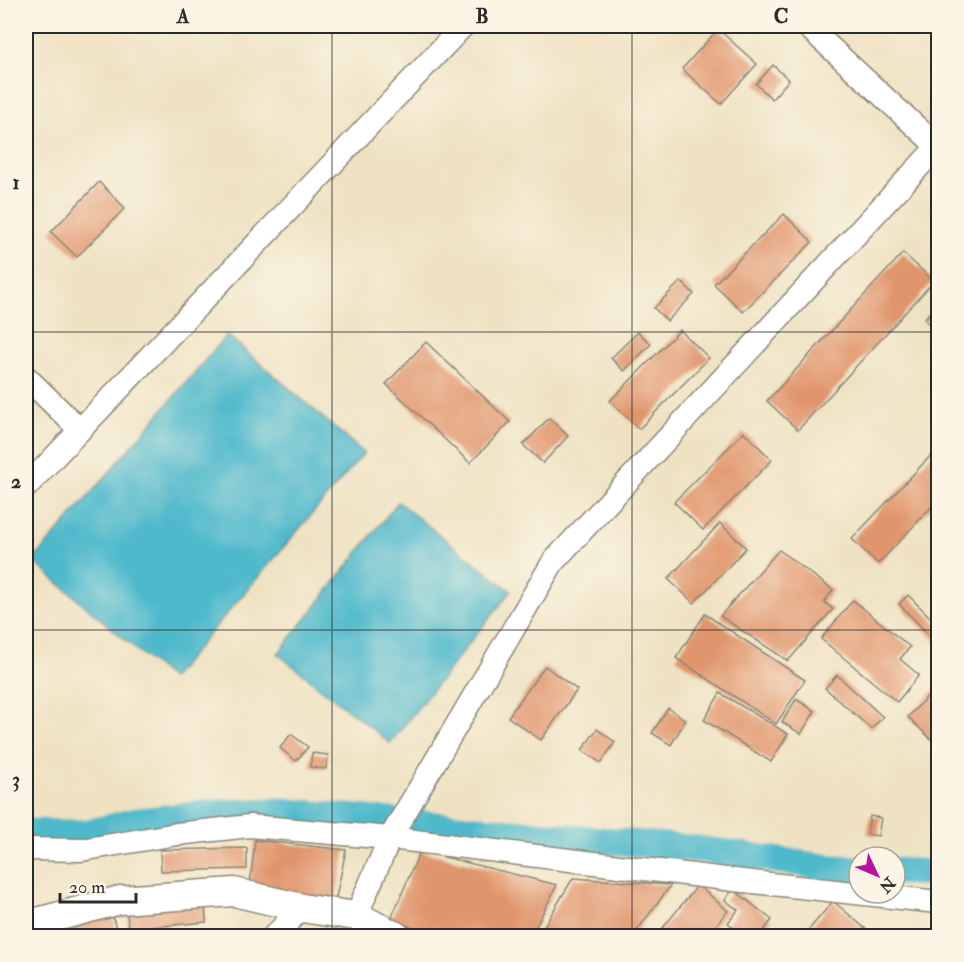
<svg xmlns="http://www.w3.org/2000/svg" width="964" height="962" viewBox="0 0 964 962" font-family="'IM FELL Double Pica',serif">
<rect width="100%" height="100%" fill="#fcf5e5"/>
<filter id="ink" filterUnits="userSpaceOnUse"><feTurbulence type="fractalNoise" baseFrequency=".0167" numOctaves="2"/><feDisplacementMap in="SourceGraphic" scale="12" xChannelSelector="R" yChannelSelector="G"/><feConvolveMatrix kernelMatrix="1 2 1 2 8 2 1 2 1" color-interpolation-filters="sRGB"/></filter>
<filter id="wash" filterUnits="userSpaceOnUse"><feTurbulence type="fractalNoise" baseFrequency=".008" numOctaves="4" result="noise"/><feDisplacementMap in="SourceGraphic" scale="24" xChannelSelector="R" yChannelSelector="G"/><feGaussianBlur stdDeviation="1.35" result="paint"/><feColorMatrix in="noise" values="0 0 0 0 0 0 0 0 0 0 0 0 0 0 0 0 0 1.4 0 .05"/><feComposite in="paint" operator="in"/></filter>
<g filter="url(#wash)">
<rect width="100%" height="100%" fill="#eee2c2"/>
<!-- water -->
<g fill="#4fb9cc" stroke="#3d727c" stroke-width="1.5">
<polygon points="227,335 364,453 171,679 33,561"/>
<polygon points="398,502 511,591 390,743 278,654"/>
</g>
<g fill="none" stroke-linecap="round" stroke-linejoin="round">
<!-- canal -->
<g stroke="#4fb9cc" stroke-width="27">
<polyline points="26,832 87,833 131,822 210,813 282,811 699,849 832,868 859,869"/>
<polyline points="895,871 938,873"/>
</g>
</g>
<g id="blocks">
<!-- building -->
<g fill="#e0956c">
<polygon points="718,29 757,64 721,104 682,69"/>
<polygon points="773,65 789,80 772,99 756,84"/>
<polygon points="99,182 125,208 77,257 51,232"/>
<polygon points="784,214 812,242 743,312 714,284"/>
<polygon points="903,253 934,281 798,430 767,401"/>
<polygon points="681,281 694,294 667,321 654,308"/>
<polygon points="938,304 938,333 924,319"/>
<polygon points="680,330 709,358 639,429 610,401"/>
<polygon points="638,332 651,344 624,371 611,358"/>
<polygon points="426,342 510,422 470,463 386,384"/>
<polygon points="549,418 568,436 543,463 523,445"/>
<polygon points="744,432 772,460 703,530 674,502"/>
<polygon points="938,448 938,500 878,564 852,539"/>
<polygon points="720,523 746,548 694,603 668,579"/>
<polygon points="779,550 833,590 824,602 833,609 788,661 720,616"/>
<polygon points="908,595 938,625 938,644 899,604"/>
<polygon points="853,600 910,647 900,659 919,675 897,702 821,639"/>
<polygon points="705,614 805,680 776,724 676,658"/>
<polygon points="545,666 577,690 541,740 508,717"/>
<polygon points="837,675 883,717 871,729 825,688"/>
<polygon points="938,685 938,739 935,743 908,717"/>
<polygon points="720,693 788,734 771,762 704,720"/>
<polygon points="796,699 815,711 801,734 782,722"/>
<polygon points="668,708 686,720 671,745 652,733"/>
<polygon points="597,729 615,742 601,763 582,750"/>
<polygon points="291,734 308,747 296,761 280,748"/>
<polygon points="312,753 328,755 326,769 310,767"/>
<polygon points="870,816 881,818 878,836 867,834"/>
<polygon points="255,840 346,850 335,902 250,884"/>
<polygon points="247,848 247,869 161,871 160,850"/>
<polygon points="420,851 557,885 531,936 433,936 391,919"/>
<polygon points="573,878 671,885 633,936 538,936"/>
<polygon points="698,885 728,911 707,936 656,936"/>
<polygon points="733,889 772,920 759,936 744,936 728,923 738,910 725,900"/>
<polygon points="833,901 874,936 812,936 807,932"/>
<polygon points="205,902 206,922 128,929 127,908"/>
<polygon points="112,914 118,936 35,936"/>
</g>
</g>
</g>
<g filter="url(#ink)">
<use href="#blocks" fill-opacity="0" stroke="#8c8676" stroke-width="1.5"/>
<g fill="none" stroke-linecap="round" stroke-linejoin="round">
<defs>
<g id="minor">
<polyline points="807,26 938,147"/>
<polyline points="26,377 80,430"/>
<polyline points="26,487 463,26"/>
<polyline points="26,849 81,850 177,834 250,826 390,838 734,880 938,902"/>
<polyline points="356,916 390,838 553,562 938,146"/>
<polyline points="274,936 302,908"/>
</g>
<polyline id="tertiary" points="26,925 120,900 234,892 302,908 356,916 396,936"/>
</defs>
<!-- minor casing -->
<use href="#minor" stroke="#8c8676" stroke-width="25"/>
<!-- tertiary casing -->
<use href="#tertiary" stroke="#8c8676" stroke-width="31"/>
<!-- minor -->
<use href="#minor" stroke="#fff" stroke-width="22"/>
<!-- tertiary -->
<use href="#tertiary" stroke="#fff" stroke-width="28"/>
</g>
</g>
<!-- grid -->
<path fill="none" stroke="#2b2b2b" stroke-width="1.5" stroke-opacity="0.55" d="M 332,26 L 332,936M 632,26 L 632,936M 26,332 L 938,332M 26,630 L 938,630"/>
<!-- margin -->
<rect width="964" height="962" fill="none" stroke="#fcf5e5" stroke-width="66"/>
<!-- north arrow -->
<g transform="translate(877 875) rotate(134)"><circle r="28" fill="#fcf5e5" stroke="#a8a49b" stroke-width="1.5"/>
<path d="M0-4.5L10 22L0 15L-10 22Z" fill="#b5179e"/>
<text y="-9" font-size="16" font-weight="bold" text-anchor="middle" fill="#2b2b2b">N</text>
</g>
<!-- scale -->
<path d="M60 893v9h76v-9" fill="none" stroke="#2b2b2b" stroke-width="3"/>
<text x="69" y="893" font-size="18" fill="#2b2b2b" stroke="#fcf5e5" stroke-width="4.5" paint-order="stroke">20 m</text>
<rect x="33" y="33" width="898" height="896" fill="none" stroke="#2b2b2b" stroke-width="2"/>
<g font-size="20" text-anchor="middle" font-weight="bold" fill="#2b2b2b">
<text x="183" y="23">A</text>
<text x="482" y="23">B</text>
<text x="781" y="23">C</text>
<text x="16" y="189">1</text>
<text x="16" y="488">2</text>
<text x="16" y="786">3</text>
</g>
</svg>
